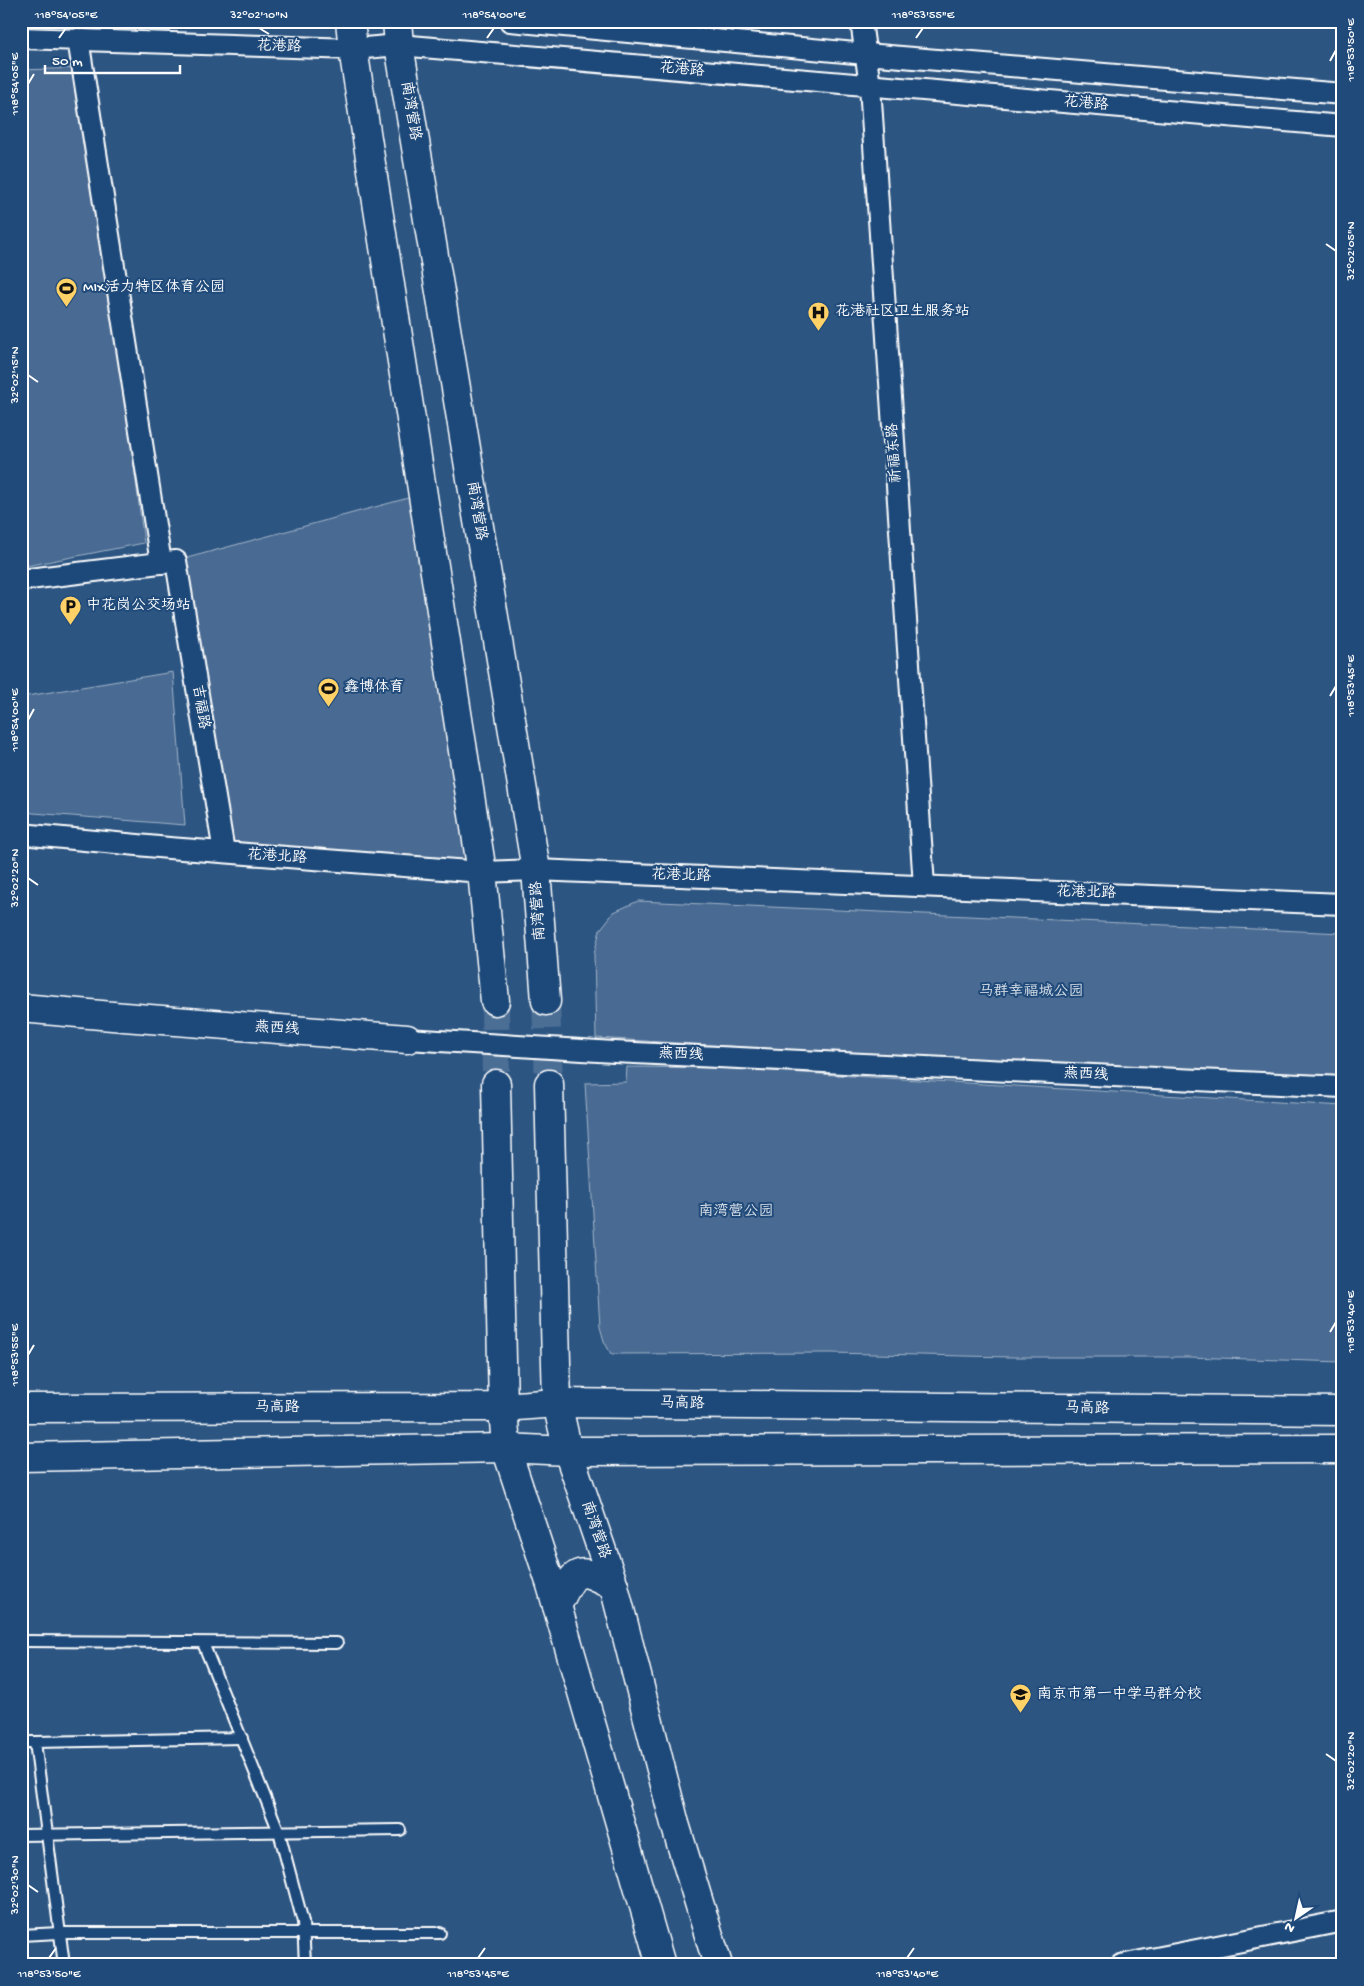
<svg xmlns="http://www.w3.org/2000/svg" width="1364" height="1986" viewBox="0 0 1364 1986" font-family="'Gochi Hand','LXGW WenKai TC',sans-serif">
<rect width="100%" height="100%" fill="#2c5582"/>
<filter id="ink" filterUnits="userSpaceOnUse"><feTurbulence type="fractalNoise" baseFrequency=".02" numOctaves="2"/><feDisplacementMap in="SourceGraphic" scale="10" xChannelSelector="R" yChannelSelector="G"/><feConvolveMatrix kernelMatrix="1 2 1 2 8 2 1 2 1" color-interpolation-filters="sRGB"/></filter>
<g filter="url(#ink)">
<!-- green -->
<g fill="#486b92" stroke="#a4b5c8">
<polygon points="82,68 144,543 21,567 21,70"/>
<polygon points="423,494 482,872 224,852 176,561"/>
<polygon points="173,672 185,825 21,812 21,697"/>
<polygon points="638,901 1343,933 1343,1078 1022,1064 596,1038 594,954 600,930 614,912"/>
<polygon points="627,1067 721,1068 1343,1106 1343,1362 1188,1357 1010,1357 830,1353 611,1354 604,1341 600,1327 585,1083 626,1082"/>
</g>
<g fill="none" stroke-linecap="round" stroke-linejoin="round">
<!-- secondary-tunnel -->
<g stroke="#4c6e95" stroke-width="28" stroke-dasharray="28 14" stroke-linecap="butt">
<polyline points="495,1001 496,1084"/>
<polyline points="546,1001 549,1084"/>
</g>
<defs>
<g id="lane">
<polyline points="21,1641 337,1643"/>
<polyline points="203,1643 279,1832 303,1922 305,1965"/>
<polyline points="21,1742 35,1742"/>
<polyline points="21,1835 400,1830"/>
<polyline points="21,1935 59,1933 440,1933"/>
<polyline points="64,1965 35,1742 242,1738"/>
</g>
<g id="street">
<polyline points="510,21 866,54 1343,94"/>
<polyline points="861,21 870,86 924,886"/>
<polyline points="21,38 353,49 399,45 1343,126"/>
<polyline points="78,39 161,563"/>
<polyline points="21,580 176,561 224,852"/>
<polyline points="21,834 169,848 482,872 536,870 1343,904"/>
<polyline points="407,1039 614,1052 1343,1087"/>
<polyline points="1121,1965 1343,1921"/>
</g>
<g id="secondary">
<polyline points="350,21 353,49 482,872 495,1001"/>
<polyline points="397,21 399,45 536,870 546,1001"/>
<polyline points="21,1008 124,1017 407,1039"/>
<polyline points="496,1084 503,1407 506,1448 551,1585 661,1965"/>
<polyline points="549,1084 557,1403 568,1451 614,1586 675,1824 718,1965"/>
<polyline points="21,1408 503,1407 557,1403 1343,1411"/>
<polyline points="21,1457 506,1448 568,1451 1343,1449"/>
<path d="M 557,1606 C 575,1569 577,1565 614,1586"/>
</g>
</defs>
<!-- lane casing -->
<use href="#lane" stroke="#fff" stroke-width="14"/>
<!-- street casing -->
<use href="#street" stroke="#fff" stroke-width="24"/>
<!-- secondary casing -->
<use href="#secondary" stroke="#fff" stroke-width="31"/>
<!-- lane -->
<use href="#lane" stroke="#1f4a7a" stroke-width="10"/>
<!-- street -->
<use href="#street" stroke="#1f4a7a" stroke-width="20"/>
<!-- secondary -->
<use href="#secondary" stroke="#1f4a7a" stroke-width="28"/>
</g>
</g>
<!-- ticks -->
<path fill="none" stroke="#fff" stroke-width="2" d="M 259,28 L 269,34M 59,38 L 66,28M 487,38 L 494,28M 916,38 L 923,28M 1330,61 L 1336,50M 28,84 L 34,74M 1326,244 L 1336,251M 28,375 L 38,382M 1330,696 L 1336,686M 28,720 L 34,709M 28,878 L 38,885M 1330,1332 L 1336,1322M 28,1355 L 34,1345M 1326,1754 L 1336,1761M 28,1885 L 38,1892M 49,1958 L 56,1948M 478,1958 L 485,1948M 907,1958 L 914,1948"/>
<!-- icons -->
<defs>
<symbol id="stadium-pin" viewBox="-11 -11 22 30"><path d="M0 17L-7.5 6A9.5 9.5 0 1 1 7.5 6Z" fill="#ffd166" stroke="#1f4a7a"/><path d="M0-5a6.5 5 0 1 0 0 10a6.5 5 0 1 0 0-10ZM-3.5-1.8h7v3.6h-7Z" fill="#111"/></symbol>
<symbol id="hospital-pin" viewBox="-11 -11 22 30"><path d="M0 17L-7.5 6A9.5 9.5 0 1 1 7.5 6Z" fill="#ffd166" stroke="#1f4a7a"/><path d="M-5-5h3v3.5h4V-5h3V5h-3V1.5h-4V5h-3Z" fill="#111"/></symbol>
<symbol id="parking-pin" viewBox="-11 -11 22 30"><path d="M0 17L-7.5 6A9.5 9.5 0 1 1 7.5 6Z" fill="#ffd166" stroke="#1f4a7a"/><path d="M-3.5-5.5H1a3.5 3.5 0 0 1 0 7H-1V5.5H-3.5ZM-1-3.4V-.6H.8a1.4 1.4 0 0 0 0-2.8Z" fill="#111"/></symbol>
<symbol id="school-pin" viewBox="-11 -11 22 30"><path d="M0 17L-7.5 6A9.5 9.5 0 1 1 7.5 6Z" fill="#ffd166" stroke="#1f4a7a"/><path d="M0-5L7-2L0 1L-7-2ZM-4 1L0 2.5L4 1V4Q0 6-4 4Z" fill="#111"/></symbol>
</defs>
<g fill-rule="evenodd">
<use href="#stadium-pin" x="54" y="276" width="25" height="34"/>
<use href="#hospital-pin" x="806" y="300" width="25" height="34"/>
<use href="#parking-pin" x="58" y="594" width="25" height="34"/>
<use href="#stadium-pin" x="316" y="676" width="25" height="34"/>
<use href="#school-pin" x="1008" y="1682" width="25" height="34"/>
</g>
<g text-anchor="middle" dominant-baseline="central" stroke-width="4" stroke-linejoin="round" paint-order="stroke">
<!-- street labels -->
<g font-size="15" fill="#fff" stroke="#1f4a7a">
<text transform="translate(279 47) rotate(2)">花港路</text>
<text transform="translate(682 70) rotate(5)">花港路</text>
<text transform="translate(1086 104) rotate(5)">花港路</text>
<text transform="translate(410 111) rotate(81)">南湾营路</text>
<text transform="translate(895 453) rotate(-94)">祈福东路</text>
<text transform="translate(476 511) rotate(81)">南湾营路</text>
<text transform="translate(200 707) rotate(81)">吉福路</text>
<text transform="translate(277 857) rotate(4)">花港北路</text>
<text transform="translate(681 876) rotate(2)">花港北路</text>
<text transform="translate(1086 893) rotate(2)">花港北路</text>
<text transform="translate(539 911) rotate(-94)">南湾营路</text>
<text transform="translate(277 1029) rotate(4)">燕西线</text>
<text transform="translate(681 1055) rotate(3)">燕西线</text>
<text transform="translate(1086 1075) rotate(3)">燕西线</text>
<text transform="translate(682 1404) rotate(1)">马高路</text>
<text x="277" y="1408">马高路</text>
<text transform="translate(1087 1409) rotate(1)">马高路</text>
<text transform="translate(595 1530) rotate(71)">南湾营路</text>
</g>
<!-- poi labels -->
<g font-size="15" fill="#fff" stroke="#1f4a7a" text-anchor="start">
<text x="83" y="288">MIX活力特区体育公园</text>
<text x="835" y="312">花港社区卫生服务站</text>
<text x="86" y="606">中花岗公交场站</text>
<text x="344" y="688">鑫博体育</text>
<text x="1037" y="1695">南京市第一中学马群分校</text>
</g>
<!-- park labels -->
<g font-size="15" fill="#dae1e9" stroke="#1f4a7a">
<text x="1031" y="992">马群幸福城公园</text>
<text x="736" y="1212">南湾营公园</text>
</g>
</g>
<!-- margin -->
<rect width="1364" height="1986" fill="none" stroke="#1f4a7a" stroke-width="55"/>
<!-- north arrow -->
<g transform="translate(1296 1918) rotate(214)" stroke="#1f4a7a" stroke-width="4" paint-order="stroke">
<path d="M0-4L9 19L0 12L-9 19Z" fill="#ffffff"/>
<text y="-8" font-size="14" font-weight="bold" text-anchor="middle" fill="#ffffff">N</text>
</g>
<!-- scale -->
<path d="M45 65v8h135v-8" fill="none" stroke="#ffffff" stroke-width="2.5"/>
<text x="52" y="65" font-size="15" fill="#ffffff" stroke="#1f4a7a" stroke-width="4" paint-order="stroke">50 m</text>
<rect x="28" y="28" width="1308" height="1930" fill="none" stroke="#fff" stroke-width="2"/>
<g font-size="12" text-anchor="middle" fill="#fff">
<text x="66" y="18">118°54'05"E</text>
<text x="259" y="18">32°02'10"N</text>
<text x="494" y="18">118°54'00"E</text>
<text x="923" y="18">118°53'55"E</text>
<text transform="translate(1350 50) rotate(-90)" y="4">118°53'50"E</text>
<text transform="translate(14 84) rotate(-90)" y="4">118°54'05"E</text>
<text transform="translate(1350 251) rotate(-90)" y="4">32°02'05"N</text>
<text transform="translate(14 375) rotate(-90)" y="4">32°02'15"N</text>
<text transform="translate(1350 686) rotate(-90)" y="4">118°53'45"E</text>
<text transform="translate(14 720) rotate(-90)" y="4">118°54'00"E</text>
<text transform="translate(14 878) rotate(-90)" y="4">32°02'20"N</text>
<text transform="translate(1350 1322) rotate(-90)" y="4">118°53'40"E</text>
<text transform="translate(14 1355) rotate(-90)" y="4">118°53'55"E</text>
<text transform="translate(1350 1761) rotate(-90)" y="4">32°02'20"N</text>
<text transform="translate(14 1885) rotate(-90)" y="4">32°02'30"N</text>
<text x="49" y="1977">118°53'50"E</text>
<text x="478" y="1977">118°53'45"E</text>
<text x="907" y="1977">118°53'40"E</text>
</g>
</svg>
